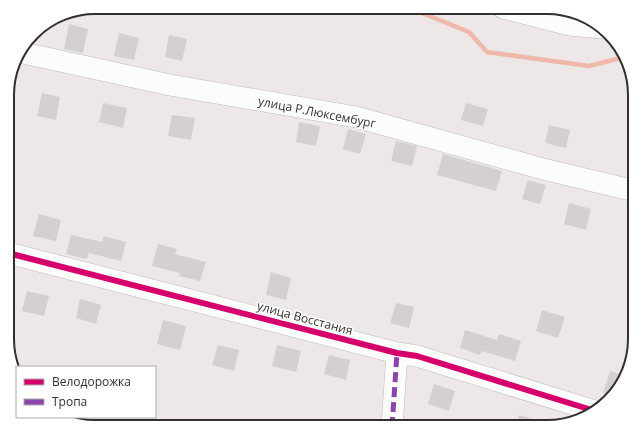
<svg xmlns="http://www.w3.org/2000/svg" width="642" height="434" viewBox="0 0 642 434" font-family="'Open Sans',sans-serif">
<rect width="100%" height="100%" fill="#ede8e7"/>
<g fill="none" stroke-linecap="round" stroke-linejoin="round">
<!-- stream -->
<polyline stroke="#efb8ab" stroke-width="4.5" points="412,9 469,32 487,52 589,66 625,57"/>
</g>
<!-- building -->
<g fill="#d4d0cf">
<polygon points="69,24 88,29 83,53 64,49"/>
<polygon points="119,33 139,38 134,60 114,56"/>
<polygon points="169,35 187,39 182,61 165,57"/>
<polygon points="42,93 60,97 56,120 37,116"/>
<polygon points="103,103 127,108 123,128 99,122"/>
<polygon points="466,103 488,109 483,126 461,120"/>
<polygon points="172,115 195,118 191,140 168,136"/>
<polygon points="299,122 320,126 316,146 296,142"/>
<polygon points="549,125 570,130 566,148 545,143"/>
<polygon points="348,129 366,134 360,154 343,149"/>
<polygon points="396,141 417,146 412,166 391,161"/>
<polygon points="443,154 502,171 496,191 437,175"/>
<polygon points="528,180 546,185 540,204 522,199"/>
<polygon points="569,203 591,209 586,230 564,224"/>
<polygon points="39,214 61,220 56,241 33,236"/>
<polygon points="71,235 102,242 104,236 126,242 121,261 89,253 87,259 66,254"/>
<polygon points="158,244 177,249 175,254 206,262 200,281 179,276 180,273 152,266"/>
<polygon points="271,272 291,278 286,300 266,295"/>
<polygon points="27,291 49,296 44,316 22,311"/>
<polygon points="80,299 101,305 96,324 76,318"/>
<polygon points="396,303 414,307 409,328 390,323"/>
<polygon points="542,310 565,317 558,338 536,331"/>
<polygon points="163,320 186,326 180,350 157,344"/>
<polygon points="465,330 497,340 499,334 521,341 515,361 482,351 480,355 460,348"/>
<polygon points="218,345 239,350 234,371 212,365"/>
<polygon points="277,345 301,351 296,372 272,366"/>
<polygon points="329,355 350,360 346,380 324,374"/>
<polygon points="610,371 623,375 617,392 613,396 603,393"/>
<polygon points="434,384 455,391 449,411 428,404"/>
<polygon points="519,415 550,424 550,426 515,427"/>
</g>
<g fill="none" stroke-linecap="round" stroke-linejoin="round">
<defs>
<g id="minor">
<polyline points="503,8 570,25 603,28"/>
<polyline points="19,52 170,85 356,117 543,169 635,191"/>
<polyline points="8,253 397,353 417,356 595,411"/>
<polyline points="392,427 397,353"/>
</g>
</defs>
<!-- minor casing -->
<use href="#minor" stroke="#c0bcbc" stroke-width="22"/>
<!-- minor -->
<use href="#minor" stroke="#fcfcfb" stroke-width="21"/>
<!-- quiet -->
<polyline stroke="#8e44ad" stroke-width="5" stroke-dasharray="10 5" stroke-linecap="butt" points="392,427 397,353"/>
<defs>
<polyline id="cycleway" points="8,253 397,353 417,356 595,411"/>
</defs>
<!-- cycleway casing -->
<use href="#cycleway" stroke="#fff" stroke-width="8"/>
<!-- cycleway -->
<use href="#cycleway" stroke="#d6006c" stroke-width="6"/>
</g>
<g text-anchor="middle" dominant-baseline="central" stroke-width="3" stroke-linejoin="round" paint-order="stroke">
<!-- street labels -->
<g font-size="12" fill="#322f2e" stroke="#fff">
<text transform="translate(317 112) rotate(11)">улица Р.Люксембург</text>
<text transform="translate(305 318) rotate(15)">улица Восстания</text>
</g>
</g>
<!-- crop -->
<path d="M0 0H642V434H0ZM95 14H547A81 81 0 0 1 628 95V339A81 81 0 0 1 547 420H95A81 81 0 0 1 14 339V95A81 81 0 0 1 95 14Z" fill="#fff" fill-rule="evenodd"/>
<path fill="none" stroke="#322f2e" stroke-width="2" d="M95 14H547A81 81 0 0 1 628 95V339A81 81 0 0 1 547 420H95A81 81 0 0 1 14 339V95A81 81 0 0 1 95 14Z"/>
<!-- legend -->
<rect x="16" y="366" width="140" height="52" fill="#ffffff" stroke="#adacab"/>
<rect x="24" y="379" width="20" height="6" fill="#d6006c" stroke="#adacab"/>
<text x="52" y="386" font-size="12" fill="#322f2e">Велодорожка</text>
<rect x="24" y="399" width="20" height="6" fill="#8e44ad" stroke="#adacab"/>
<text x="52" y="406" font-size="12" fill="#322f2e">Тропа</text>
</svg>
